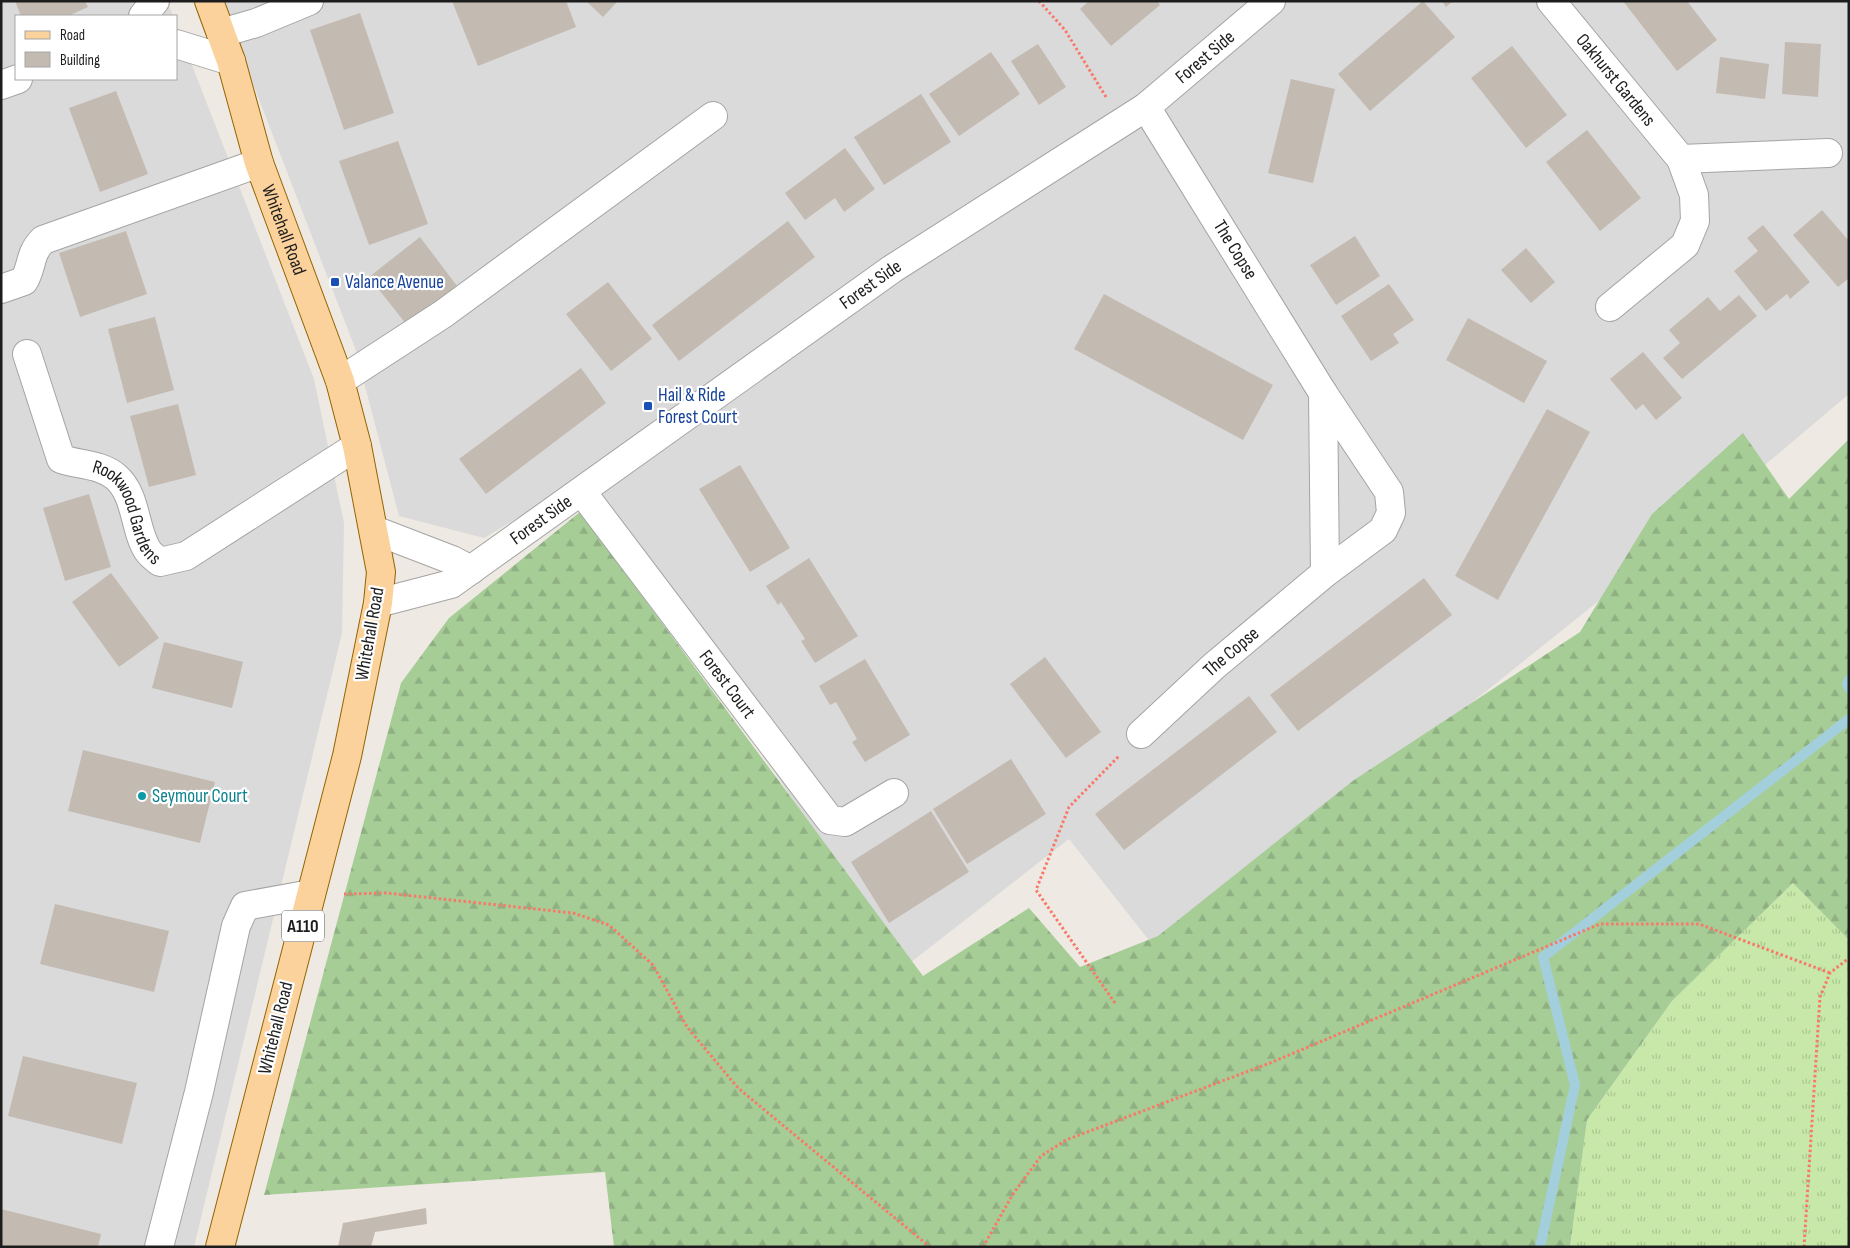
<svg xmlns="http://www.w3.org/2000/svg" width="1850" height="1248" viewBox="0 0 1850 1248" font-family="'Sofia Sans Condensed',sans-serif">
<defs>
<pattern id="grass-tufts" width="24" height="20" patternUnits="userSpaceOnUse" patternTransform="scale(1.25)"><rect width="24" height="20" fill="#c7e8a8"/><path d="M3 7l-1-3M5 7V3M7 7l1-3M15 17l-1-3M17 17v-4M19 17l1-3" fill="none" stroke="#aac790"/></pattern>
<pattern id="forest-firs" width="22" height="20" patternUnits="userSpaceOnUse" patternTransform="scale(1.25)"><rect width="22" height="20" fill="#a7cd97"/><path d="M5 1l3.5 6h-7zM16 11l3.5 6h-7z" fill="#8fb082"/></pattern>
</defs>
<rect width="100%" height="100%" fill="#eeeae3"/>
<!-- residential -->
<g fill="#dbdada">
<polygon points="1,1 167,1 173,16 16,16 16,79 176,79 176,24 314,379 344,523 342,633 194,1247 1,1247"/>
<polygon points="221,1 1849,1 1849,394 1701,519 1159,953 1069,839 901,970 587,477 484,538 399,516 355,348"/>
</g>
<!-- grass -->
<polygon fill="url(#grass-tufts)" points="1793,883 1849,940 1849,1247 1570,1247 1587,1120 1672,1001"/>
<!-- forest -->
<polygon fill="url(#forest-firs)" points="1743,433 1789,499 1849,439 1849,940 1793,883 1672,1001 1587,1120 1570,1247 614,1247 605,1172 264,1195 401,683 449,618 580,512 923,976 1029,908 1080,967 1158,936 1354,780 1580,632 1652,514"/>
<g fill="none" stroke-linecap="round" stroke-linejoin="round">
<!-- stream -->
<g stroke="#a3cfdc" stroke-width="10">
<polyline points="1849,680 1847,684 1849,688"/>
<polyline points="1540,1247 1575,1085 1543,957 1849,719"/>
</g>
</g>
<!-- building -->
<g fill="#c3bab2">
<polygon points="15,1 85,1 88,7 68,16 21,16"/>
<polygon points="452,1 566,1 576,27 478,66"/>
<polygon points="586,1 618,1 603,17"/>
<polygon points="1089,1 1157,1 1160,5 1111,46 1080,9"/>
<polygon points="1423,1 1455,37 1370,111 1338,74"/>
<polygon points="1442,1 1453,1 1446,7"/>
<polygon points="1623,1 1687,1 1717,40 1677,71"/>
<polygon points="360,13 394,113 344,130 310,30"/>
<polygon points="1785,42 1821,44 1818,97 1782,94"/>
<polygon points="1038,44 1066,87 1039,105 1011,61"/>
<polygon points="1512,46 1567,115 1526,148 1471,78"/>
<polygon points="991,52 1020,94 959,136 929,94"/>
<polygon points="1720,57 1769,64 1765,99 1716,93"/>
<polygon points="1291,79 1335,89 1313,183 1268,173"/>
<polygon points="116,91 148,174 100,192 69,108"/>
<polygon points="921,94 951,142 884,185 854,137"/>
<polygon points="1587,130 1641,198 1600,231 1546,162"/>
<polygon points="398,141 428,224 369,245 339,161"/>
<polygon points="845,148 875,189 844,212 835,198 805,220 785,193"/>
<polygon points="1822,210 1849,241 1849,278 1838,287 1793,235"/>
<polygon points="788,221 815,257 679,361 652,325"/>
<polygon points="1763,225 1810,282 1790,299 1787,294 1766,311 1734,271 1758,251 1747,238"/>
<polygon points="126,231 147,294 80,317 59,253"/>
<polygon points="1355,236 1380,276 1336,305 1310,265"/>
<polygon points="420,237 460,290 410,329 369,277"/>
<polygon points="1526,248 1555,282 1531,303 1501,270"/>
<polygon points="608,282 652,339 611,371 566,314"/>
<polygon points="1389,284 1414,320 1393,334 1399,343 1371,361 1341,316"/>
<polygon points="1104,294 1273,385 1243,440 1074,349"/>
<polygon points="1739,295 1757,316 1682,379 1663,358 1680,343 1669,330 1708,297 1720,311"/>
<polygon points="155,317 174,390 127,403 108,329"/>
<polygon points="1468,318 1547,361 1524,403 1446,360"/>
<polygon points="1643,352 1682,398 1656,420 1643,404 1636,410 1610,379"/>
<polygon points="581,368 606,403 486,494 459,459"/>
<polygon points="178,404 196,475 149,487 130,416"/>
<polygon points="1547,409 1590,432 1498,600 1455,576"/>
<polygon points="740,465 790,548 750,572 699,489"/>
<polygon points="89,494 111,567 65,581 43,508"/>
<polygon points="809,558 858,636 815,663 801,641 805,639 781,602 778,605 766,586"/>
<polygon points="111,573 159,638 119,667 72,602"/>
<polygon points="1424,578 1452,615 1298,731 1270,695"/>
<polygon points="164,642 243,662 232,708 152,688"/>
<polygon points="1045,657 1101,732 1066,758 1010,684"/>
<polygon points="865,659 910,735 865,762 852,742 857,739 836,702 830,705 819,686"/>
<polygon points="1249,696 1277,732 1124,850 1095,814"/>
<polygon points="83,750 215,782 200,843 68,811"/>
<polygon points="1011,759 1046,814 967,864 933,809"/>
<polygon points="931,811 969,872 889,923 851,862"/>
<polygon points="55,904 169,931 154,992 40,964"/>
<polygon points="23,1056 137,1083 122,1144 8,1116"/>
<polygon points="426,1208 427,1224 375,1232 371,1247 338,1247 343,1223"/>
<polygon points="1,1209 101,1234 98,1247 1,1247"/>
</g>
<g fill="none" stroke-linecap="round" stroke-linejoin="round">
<defs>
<g id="minor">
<path id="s1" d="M 1551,1 L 1681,159 L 1828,153"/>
<polyline points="143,16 155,1"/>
<polyline points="221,33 256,23 309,1"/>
<polyline points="176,44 231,61"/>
<polyline points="1,85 18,79"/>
<path d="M 1,289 L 24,281 C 33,265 29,254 43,240 L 259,163"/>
<polyline points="1610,307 1685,245 1695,221 1694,195 1681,159"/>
<path id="s2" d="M 27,354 L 61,459 C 79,465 101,464 116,477 C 137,495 134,530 148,551 C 151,555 156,559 160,562 L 186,556 L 357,446"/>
<polyline points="340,381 443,314 713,116"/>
<polyline points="1323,393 1325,573"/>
<path id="s3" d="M 582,492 L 830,820 L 845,822 L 894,793"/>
<polyline points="374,530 452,560 471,570"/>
<path id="s4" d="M 378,603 L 451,584 L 892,269 L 1146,107 L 1271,1"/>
<path id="s5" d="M 1141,734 L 1214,666 L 1325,573 L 1383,530 L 1391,513 L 1389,492 L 1323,393 L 1146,107"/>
<polyline points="159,1247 199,1092 236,926 245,906 311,894"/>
</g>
<g id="major">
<path id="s6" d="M 209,1 L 231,61 L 259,163 L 340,381 L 357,446 L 381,572 L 378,603 L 347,756 L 220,1247"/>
</g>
</defs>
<!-- minor casing -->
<use href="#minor" stroke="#a4a4a4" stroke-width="30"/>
<!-- major casing -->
<use href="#major" stroke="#946401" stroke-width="30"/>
<!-- path -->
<g stroke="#f87969" stroke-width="3" stroke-dasharray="2.5 2.5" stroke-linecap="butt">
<polyline points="1039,1 1065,30 1106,97"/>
<polyline points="344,894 386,893 573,913 609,925 653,965 687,1027 738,1088 930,1247"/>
<polyline points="1115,1003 1036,890 1069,807 1119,756"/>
<polyline points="983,1247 1013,1194 1041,1156 1066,1140 1270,1063 1600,924 1699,924 1830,973"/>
<polyline points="1804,1247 1820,997 1830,973 1849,958"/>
</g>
<!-- minor -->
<use href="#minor" stroke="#fff" stroke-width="28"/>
<!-- major -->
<use href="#major" stroke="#fbd29b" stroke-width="28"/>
</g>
<!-- markers -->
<g fill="#1a4fb4" stroke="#fff" stroke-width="2">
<rect x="330" y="277" width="10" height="10" rx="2.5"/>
<rect x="643" y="401" width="10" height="10" rx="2.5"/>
</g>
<circle fill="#0f9aa8" stroke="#fff" stroke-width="2" cx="142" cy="796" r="5"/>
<g text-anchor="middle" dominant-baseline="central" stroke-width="4.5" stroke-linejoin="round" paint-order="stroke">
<!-- shield labels -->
<rect fill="#fff" stroke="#616161" stroke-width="1" x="282" y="910.5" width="42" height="31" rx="4"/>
<g font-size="18" font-weight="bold" fill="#1d1d1d">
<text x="303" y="926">A110</text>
</g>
<!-- street labels -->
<g font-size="19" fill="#1d1d1d" stroke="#fff">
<text stroke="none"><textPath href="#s4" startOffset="996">Forest Side</textPath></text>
<text stroke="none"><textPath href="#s1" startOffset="102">Oakhurst Gardens</textPath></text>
<text stroke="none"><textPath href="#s6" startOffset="241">Whitehall Road</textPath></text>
<text transform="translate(1235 250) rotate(58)">The Copse</text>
<text stroke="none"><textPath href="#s4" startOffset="591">Forest Side</textPath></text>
<text stroke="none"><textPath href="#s2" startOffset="204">Rookwood Gardens</textPath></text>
<text stroke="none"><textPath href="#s4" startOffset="186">Forest Side</textPath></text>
<text transform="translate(370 634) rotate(-80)">Whitehall Road</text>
<text stroke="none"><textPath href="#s5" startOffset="122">The Copse</textPath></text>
<text stroke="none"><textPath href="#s3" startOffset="241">Forest Court</textPath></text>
<text transform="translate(276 1028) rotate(-76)">Whitehall Road</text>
</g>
<!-- transit labels -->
<g font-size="19" fill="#164399" stroke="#fff" text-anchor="start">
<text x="345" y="282">Valance Avenue</text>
<text x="658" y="395">Hail &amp; Ride<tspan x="658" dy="22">Forest Court</tspan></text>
</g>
<!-- culture labels -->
<g font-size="19" fill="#0d838f" stroke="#fff" text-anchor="start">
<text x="152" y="796">Seymour Court</text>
</g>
</g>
<!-- border -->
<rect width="1850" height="1248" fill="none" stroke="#1d1d1d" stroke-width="5"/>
<!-- legend -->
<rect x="15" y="15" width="162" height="65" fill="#ffffff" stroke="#a5a5a5"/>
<rect x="25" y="31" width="25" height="8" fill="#fbd29b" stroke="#a5a5a5"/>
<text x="60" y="40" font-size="15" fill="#1d1d1d">Road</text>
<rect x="25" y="52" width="25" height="15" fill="#c3bab2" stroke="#a5a5a5"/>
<text x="60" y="65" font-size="15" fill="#1d1d1d">Building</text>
</svg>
